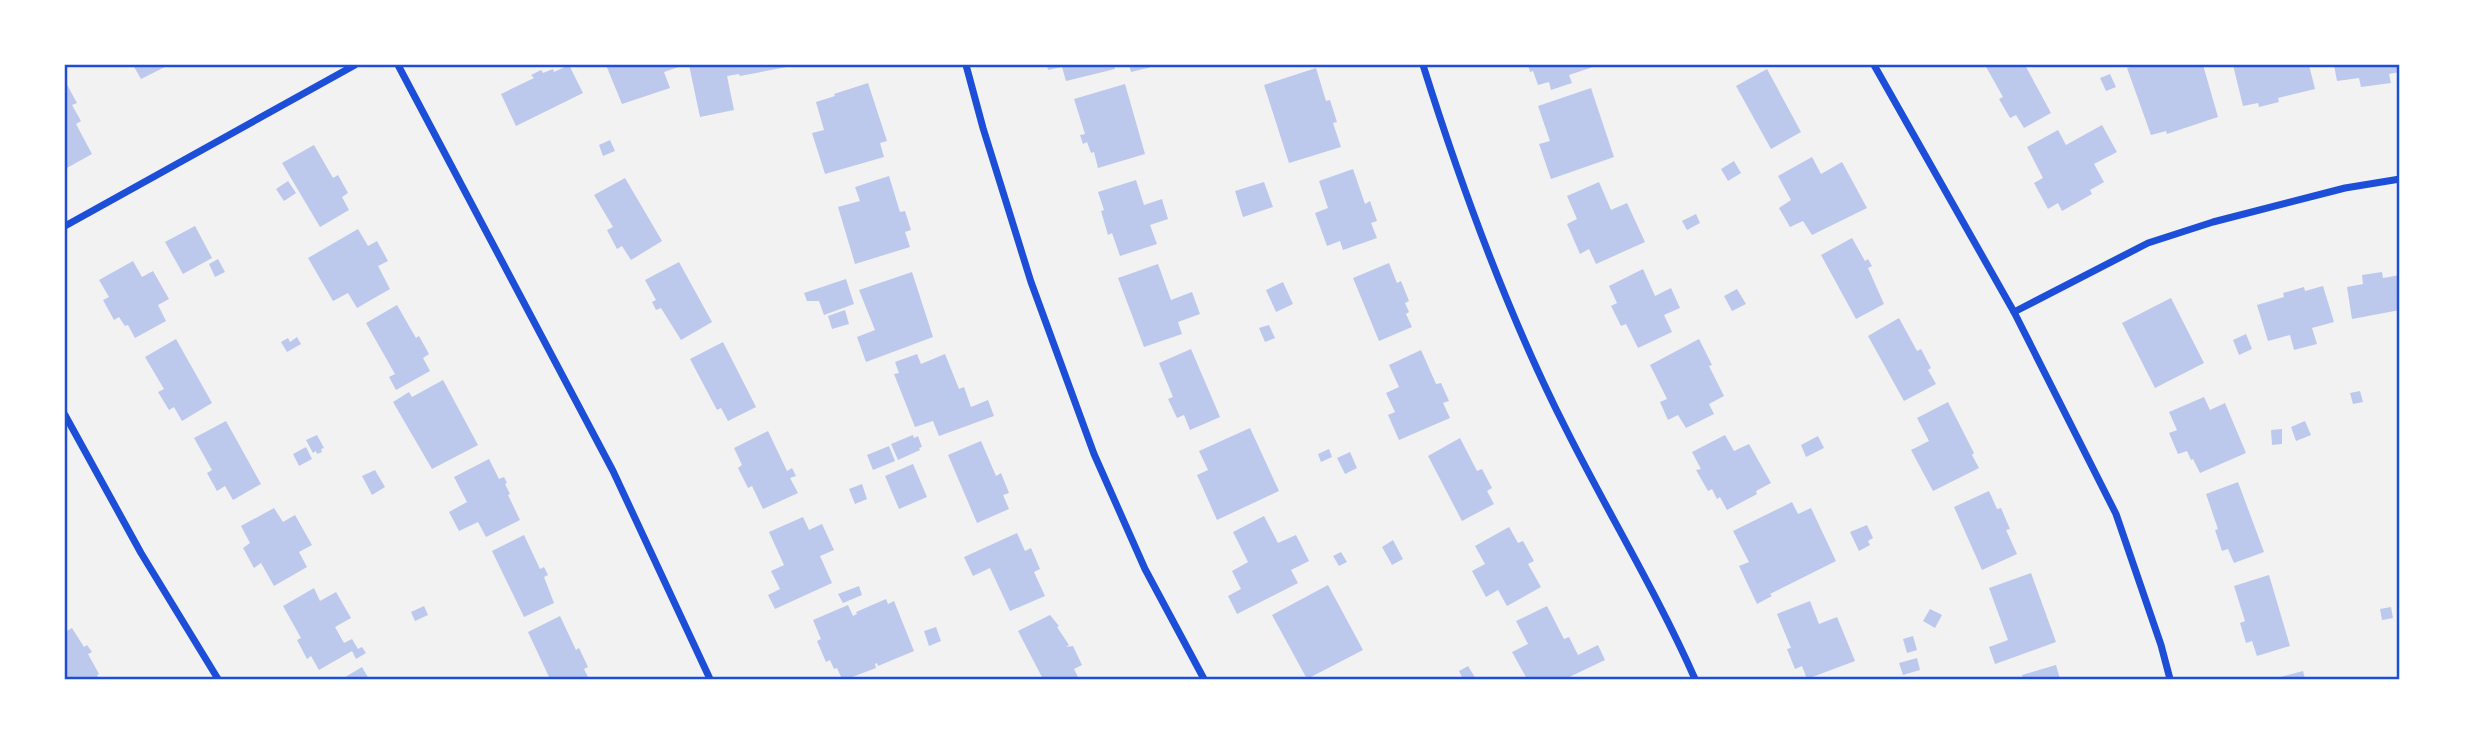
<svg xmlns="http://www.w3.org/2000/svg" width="2465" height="744" viewBox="0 0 2465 744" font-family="'Alegreya Sans',sans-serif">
<rect width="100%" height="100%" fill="#f2f2f2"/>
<!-- building -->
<g fill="#bdc9ec">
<polygon points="133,65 169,65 141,79"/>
<polygon points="569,65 583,93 516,126 501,94 534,78 531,75 541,70 543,73 553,69 554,72"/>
<polygon points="606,65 679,65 679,67 664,72 670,88 622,104"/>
<polygon points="689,65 792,65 792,66 740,76 739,74 727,76 734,110 700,117"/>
<polygon points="1047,65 1114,65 1115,69 1066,81 1062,67 1048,70"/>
<polygon points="1129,65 1156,65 1156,66 1131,72"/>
<polygon points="1528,65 1592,65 1593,67 1569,75 1572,83 1551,90 1549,82 1538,85 1533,71 1530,72"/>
<polygon points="1985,65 2025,65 2051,113 2024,128 2016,115 2010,118 1999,99 2003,97"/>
<polygon points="2137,65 2203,65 2218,117 2167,134 2166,131 2151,135 2127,68"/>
<polygon points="2233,65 2309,65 2315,89 2278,98 2279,102 2259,107 2258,103 2243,106"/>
<polygon points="2334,65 2400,65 2400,72 2389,74 2391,83 2361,87 2359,78 2337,81"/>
<polygon points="1316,68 1326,101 1330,100 1337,122 1333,123 1341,147 1289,163 1264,85"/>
<polygon points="1767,69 1801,132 1771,149 1736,86"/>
<polygon points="2110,74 2116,87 2106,91 2100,78"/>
<polygon points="65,81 77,103 72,105 81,121 76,124 92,154 65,169"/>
<polygon points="868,83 887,141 880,143 884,157 825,174 812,133 824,130 816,102 835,96 834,94"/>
<polygon points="1125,84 1145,154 1098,168 1094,152 1091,153 1087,142 1083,144 1080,135 1085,134 1074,99"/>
<polygon points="1591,88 1614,157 1551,179 1539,144 1550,141 1538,106"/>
<polygon points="2102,125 2117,152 2094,164 2104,182 2090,190 2092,194 2062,211 2058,203 2048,209 2034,183 2043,178 2027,147 2058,130 2066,145"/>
<polygon points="610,140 615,151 603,156 599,145"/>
<polygon points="314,145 333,178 338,175 348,193 342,197 349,210 320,227 282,163"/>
<polygon points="1812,157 1821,174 1842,162 1867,208 1812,235 1803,221 1790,227 1779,208 1791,200 1778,176"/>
<polygon points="1734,161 1741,173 1728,181 1721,169"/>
<polygon points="1353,169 1365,204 1370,201 1377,221 1371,223 1377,238 1343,250 1340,241 1327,246 1315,213 1328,208 1319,181"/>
<polygon points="889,176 900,212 905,211 911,230 905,232 910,247 855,264 838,207 860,201 855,187"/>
<polygon points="625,178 662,241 631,260 622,246 617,249 607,230 613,227 594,195"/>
<polygon points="1136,180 1144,205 1162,199 1168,219 1150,225 1157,244 1120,256 1112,233 1108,235 1101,211 1104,210 1098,192"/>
<polygon points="288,181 296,193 284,201 276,189"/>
<polygon points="1264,182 1273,207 1243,217 1235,191"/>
<polygon points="1599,182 1611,210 1627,203 1645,242 1596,264 1589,249 1580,254 1567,224 1577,219 1567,196"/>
<polygon points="1696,214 1700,223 1687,230 1682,221"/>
<polygon points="195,226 212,258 183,274 165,242"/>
<polygon points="358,229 368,246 377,241 388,261 378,266 390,289 357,308 348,293 333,301 308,258"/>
<polygon points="1852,238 1865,261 1868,259 1872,266 1868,268 1884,304 1856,319 1821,255"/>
<polygon points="218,259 225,272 215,277 209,264"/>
<polygon points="133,261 142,277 153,271 169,299 158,305 166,321 135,338 128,325 125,326 119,317 114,320 103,300 109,297 99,280"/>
<polygon points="679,262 712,322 681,340 661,308 656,310 652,302 656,300 645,280"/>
<polygon points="1389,263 1397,283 1401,281 1409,301 1405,303 1409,312 1406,314 1412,327 1379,341 1353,278"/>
<polygon points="1158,264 1171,300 1192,292 1200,314 1178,322 1182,334 1144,347 1118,278"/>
<polygon points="1643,269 1655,296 1671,288 1680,308 1664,315 1672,332 1638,348 1626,324 1621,326 1611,306 1617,303 1609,286"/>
<polygon points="912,272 933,337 866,362 857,337 875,330 859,290"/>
<polygon points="2382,272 2383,278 2400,275 2400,310 2352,319 2347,287 2363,284 2362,275"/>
<polygon points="846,279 854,304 824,315 819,301 807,301 804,293"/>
<polygon points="1283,282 1293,304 1276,312 1266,290"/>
<polygon points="2323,286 2334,322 2312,328 2317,344 2294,350 2290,335 2268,341 2257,305 2284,297 2283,293 2304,287 2305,291"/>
<polygon points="1737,289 1746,304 1732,311 1724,296"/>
<polygon points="2171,298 2204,363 2155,388 2122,323"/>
<polygon points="397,305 416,338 419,336 429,354 423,358 430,371 396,390 389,377 395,374 366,323"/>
<polygon points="845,310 849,324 832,329 828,316"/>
<polygon points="1899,318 1917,351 1921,349 1931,368 1928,370 1936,384 1904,401 1868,336"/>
<polygon points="1269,325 1275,338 1265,342 1259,328"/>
<polygon points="2246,334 2252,349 2239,355 2233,340"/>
<polygon points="297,337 301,344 287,352 281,342 288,338 290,342"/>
<polygon points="176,339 212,403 182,421 174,407 169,410 158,392 164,389 145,357"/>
<polygon points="1699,339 1712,365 1709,366 1724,396 1709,404 1714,414 1686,428 1678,415 1668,420 1660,402 1667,399 1650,365"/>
<polygon points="723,342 756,407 728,421 721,408 717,410 690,359"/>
<polygon points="1191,349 1220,417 1190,430 1184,415 1177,418 1168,399 1173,397 1159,363"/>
<polygon points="1421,350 1436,384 1441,383 1449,401 1443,403 1450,418 1399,440 1388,415 1395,412 1386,393 1399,387 1389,365"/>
<polygon points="917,354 921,364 945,354 959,389 964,387 971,407 988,400 994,416 939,436 933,421 915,427 894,374 899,373 895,362"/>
<polygon points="443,380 478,445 432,469 393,402 409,392 412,397"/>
<polygon points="2360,391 2363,402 2353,404 2350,393"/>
<polygon points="2204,397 2210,410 2225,403 2246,453 2200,473 2193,459 2191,460 2187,451 2178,454 2169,433 2177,430 2169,412"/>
<polygon points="1948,402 1974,453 1972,455 1979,468 1933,491 1911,450 1929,441 1917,418"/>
<polygon points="226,421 261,484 233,500 225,486 217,491 207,473 212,470 194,438"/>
<polygon points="2305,421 2311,435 2296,441 2291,427"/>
<polygon points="1250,428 1279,491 1217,520 1197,475 1208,470 1199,451"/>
<polygon points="2282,429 2282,444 2272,445 2271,430"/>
<polygon points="768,431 787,471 792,468 796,476 790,478 798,493 763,509 752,486 748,488 738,468 742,465 734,448"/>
<polygon points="317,435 324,448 321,449 322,452 317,454 316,451 313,453 306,440"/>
<polygon points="913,435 914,438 918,436 922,447 919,448 920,450 898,460 891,444"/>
<polygon points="1725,435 1734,451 1749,444 1771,483 1756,491 1757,494 1727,510 1720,497 1717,499 1712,489 1708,491 1696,470 1701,469 1692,452"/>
<polygon points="1818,436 1824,448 1806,457 1801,445"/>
<polygon points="1460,438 1477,471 1482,469 1492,488 1487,491 1494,504 1462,521 1428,456"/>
<polygon points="981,441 996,476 1001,473 1009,493 1003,495 1009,509 977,523 948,455"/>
<polygon points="889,446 895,461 873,470 867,455"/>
<polygon points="306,447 312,459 299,466 293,454"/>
<polygon points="1329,449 1332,457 1321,462 1318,454"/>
<polygon points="1350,452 1357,468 1345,474 1337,458"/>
<polygon points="489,459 499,479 504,477 507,483 505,484 510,494 508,495 520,520 486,537 478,522 459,531 449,512 467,502 454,477"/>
<polygon points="913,464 927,497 899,509 885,476"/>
<polygon points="375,470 385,487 372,495 362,476"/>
<polygon points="2238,482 2264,552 2234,563 2228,549 2222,551 2215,530 2218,529 2206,494"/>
<polygon points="862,484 867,499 855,504 849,489"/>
<polygon points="1989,491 1997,509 2001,508 2010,529 2006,530 2017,554 1982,570 1954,507"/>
<polygon points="1792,502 1798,514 1811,508 1836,561 1770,594 1772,596 1757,604 1739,566 1749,562 1733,531"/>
<polygon points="274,508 283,522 295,515 312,545 299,552 307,567 274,586 261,563 254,568 243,548 250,543 241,526"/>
<polygon points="1264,516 1278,543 1296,535 1309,561 1291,570 1298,583 1237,614 1228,596 1241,589 1232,571 1248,562 1233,532"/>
<polygon points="803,517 809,530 822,524 834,550 820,556 832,583 775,609 768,595 780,589 771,571 784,565 769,532"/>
<polygon points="1867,525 1873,538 1868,541 1870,545 1859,551 1850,532"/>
<polygon points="1509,527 1518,543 1523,541 1534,561 1528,564 1541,587 1507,606 1498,590 1486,597 1472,571 1485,564 1475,546"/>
<polygon points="1017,533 1025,551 1031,548 1040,569 1034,572 1045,596 1010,611 990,568 973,576 964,557"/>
<polygon points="524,535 540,569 544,567 548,575 544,577 554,603 524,617 492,551"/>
<polygon points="1393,540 1403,559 1392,565 1382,547"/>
<polygon points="1341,552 1347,562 1339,566 1333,556"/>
<polygon points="2031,573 2056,642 1995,664 1989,647 2008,640 1989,588"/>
<polygon points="2269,575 2290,646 2257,656 2252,641 2246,643 2240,623 2245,621 2234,586"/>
<polygon points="1328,585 1363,650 1307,679 1272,615"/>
<polygon points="859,586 862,595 843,603 838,594"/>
<polygon points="314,588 320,601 336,592 351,618 335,627 344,643 352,639 358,649 362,647 366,653 356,659 352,651 319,670 311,656 307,659 297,640 301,638 283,606"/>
<polygon points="886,599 888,604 894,601 914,651 878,666 877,663 875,664 876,668 847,679 842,679 837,668 834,669 830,660 826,662 817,641 821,639 813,620 848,605 853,616 857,614 856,612"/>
<polygon points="1810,601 1819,624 1837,617 1855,661 1807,679 1802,666 1795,669 1787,649 1791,648 1777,614"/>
<polygon points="424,606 428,615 415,621 411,612"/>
<polygon points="1547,606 1564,639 1569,637 1578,655 1598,645 1605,660 1565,679 1527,679 1512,652 1528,644 1516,621"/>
<polygon points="2391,607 2393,618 2382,620 2380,609"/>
<polygon points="1930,609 1942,615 1935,628 1923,621"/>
<polygon points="1050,615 1059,626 1057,627 1069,645 1066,647 1073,646 1082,665 1074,669 1079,679 1043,679 1018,631"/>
<polygon points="560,616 576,650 579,648 588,667 584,669 589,679 550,679 528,632"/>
<polygon points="936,627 941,641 929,646 924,631"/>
<polygon points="72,628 84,647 87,645 92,652 88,654 99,674 97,675 99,679 65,679 65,632"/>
<polygon points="1913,636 1917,650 1907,653 1903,639"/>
<polygon points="1917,658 1920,670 1903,675 1899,663"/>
<polygon points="2056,665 2060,679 2023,679 2022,675"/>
<polygon points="1468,666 1476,679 1463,679 1459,671"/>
<polygon points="362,667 369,679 342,679"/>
<polygon points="2303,671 2305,679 2276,679 2276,678"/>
</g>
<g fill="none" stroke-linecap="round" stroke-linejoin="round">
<!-- minor -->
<g stroke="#1d4ed8" stroke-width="7">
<polyline points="398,65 613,471 710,679"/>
<polyline points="966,65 983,128 1031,282 1094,454 1145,569 1204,679"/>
<path d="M 1423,65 C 1462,189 1507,313 1566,429 C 1608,513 1657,593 1695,679"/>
<polyline points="1874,65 2014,312 2116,514 2161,645 2170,679"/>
<polyline points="65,226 355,65"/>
<polyline points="2014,312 2148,243 2213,222 2345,188 2400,179"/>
<polyline points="65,415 141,553 218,679"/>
</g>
</g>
<!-- border -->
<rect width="2465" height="744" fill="none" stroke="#ffffff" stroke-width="133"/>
<rect x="66" y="66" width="2332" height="612" fill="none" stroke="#1d4ed8" stroke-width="2.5"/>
</svg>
